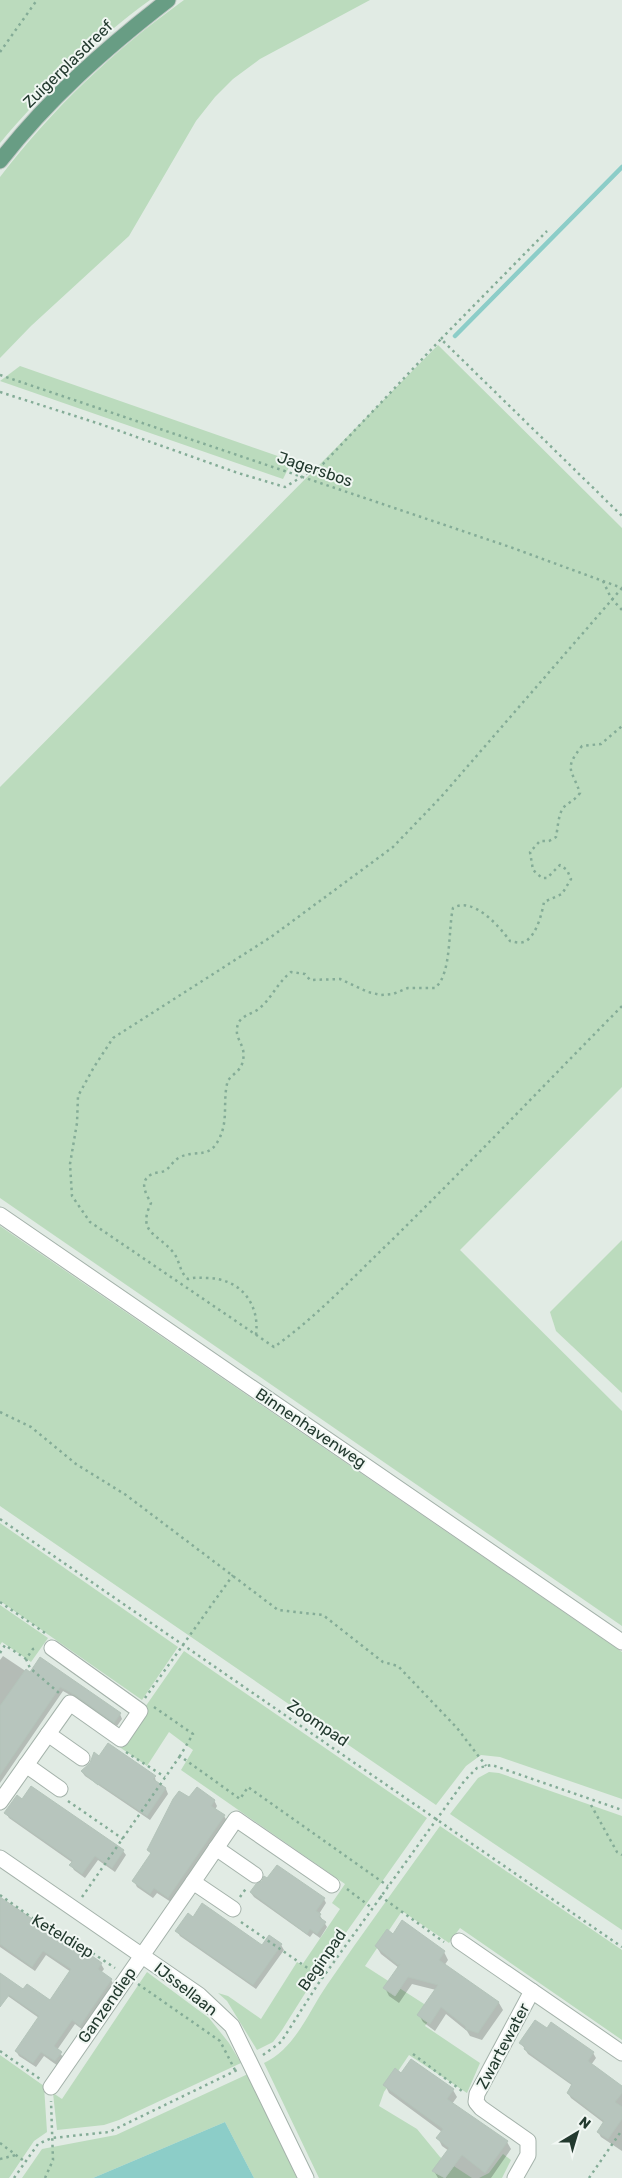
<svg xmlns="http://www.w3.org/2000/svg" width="622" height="2178" viewBox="0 0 622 2178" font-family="Rubik,sans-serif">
<rect width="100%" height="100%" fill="#e1ebe4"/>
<!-- green -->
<g fill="#bbdbbd">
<path d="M 0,0 L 150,0 C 93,41 45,90 0,143 Z"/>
<path d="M 184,0 L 370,0 L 260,59 L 233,79 L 215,97 L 196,121 L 129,236 L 31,326 L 0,358 L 0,177 C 53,108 113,51 184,0 Z"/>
<polygon points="438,345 622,528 622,1087 460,1250 622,1411 622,1626 0,1198 0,787"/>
<polygon points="20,366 292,461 283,479 0,381"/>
<polygon points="0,1226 622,1652 622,1799 500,1757 481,1755 466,1766 436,1805 0,1506"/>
<polygon points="622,1240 622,1393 556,1331 550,1312"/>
<polygon points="0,1523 178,1647 142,1700 0,1601"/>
<polygon points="0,1605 48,1638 31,1662 2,1642 0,1645"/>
<polygon points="184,1651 427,1818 321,1968 282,2030 273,2042 257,2050 227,2001 218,1993 228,1996 261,2019 297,1962 302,1965 340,1909 332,1903 345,1884 181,1770 193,1750 169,1732 147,1766 118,1746"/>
<polygon points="489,1772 499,1773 622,1816 622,1930 450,1814 478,1778"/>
<path d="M 440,1826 L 622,1950 L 622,2040 L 460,1928 L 449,1943 L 402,1911 L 365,1966 L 435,2011 L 425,2026 L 480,2063 L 467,2093 L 409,2055 L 384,2092 L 379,2106 L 417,2129 L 440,2157 L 472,2178 L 319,2178 L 264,2063 C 295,2049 309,2011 327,1985 C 364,1931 402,1879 440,1826 Z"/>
<polygon points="147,1972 209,2018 229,2043 241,2063 119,2120 104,2125 57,2130 53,2093 62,2099"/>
<polygon points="0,2055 44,2086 47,2132 34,2141 9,2178 0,2178"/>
<polygon points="248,2074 297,2178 254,2178 225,2122 93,2178 22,2178 42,2149 116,2135"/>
<polygon points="503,2154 511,2160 502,2178 479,2178 489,2173"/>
</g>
<!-- water -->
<polygon fill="#8ccdc8" points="225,2122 254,2178 93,2178"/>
<!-- shadow -->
<g fill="#0003">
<polygon points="3,1656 30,1674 40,1659 120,1714 122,1719 117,1726 79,1700 63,1691 0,1783 0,1660"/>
<polygon points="99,1758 155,1777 156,1783 166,1789 168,1794 150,1820 85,1776 82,1772"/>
<polygon points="189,1799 214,1800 217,1806 215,1810 224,1816 227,1821 171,1902 157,1893 153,1898 137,1887 134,1881 152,1855 149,1850"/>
<polygon points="22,1800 123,1851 126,1855 115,1872 98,1860 85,1878 74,1870 71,1865 73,1863 9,1818 6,1813"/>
<polygon points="251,1893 324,1899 326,1903 319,1914 327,1927 320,1938 313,1933 310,1937 254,1897"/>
<polygon points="0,1902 59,1939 61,1936 101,1964 104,1969 101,1973 111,1980 114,1985 83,2030 75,2024 57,2050 64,2058 58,2066 44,2056 36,2067 19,2056 16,2051 39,2018 5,1994 23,1991 51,2001 71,1972 46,1955 35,1971 0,1947"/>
<polygon points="194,1919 263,1947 281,1945 284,1950 256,1989 180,1936 177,1931"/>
<polygon points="393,1936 444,1952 448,1960 444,1966 499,2003 503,2010 482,2040 470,2036 467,2031 446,2014 435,2031 423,2022 419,2015 436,1990 412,1984 399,2003 389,1996 385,1988 399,1968 381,1954 376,1946"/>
<polygon points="521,2043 593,2053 596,2058 591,2065 622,2087 622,2151 601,2137 598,2132 604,2123 571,2098 568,2093 573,2086 528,2054"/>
<polygon points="401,2075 453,2090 457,2097 452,2104 507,2142 511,2149 491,2178 438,2178 434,2171 449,2151 442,2146 438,2138 442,2132 389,2093 385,2085"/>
</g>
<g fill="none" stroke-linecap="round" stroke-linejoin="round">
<!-- stream -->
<polyline stroke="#8ccdc8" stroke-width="4.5" points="455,336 622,167"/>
</g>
<!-- building -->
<g fill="#b7c5bd" stroke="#b4c4ba">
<polygon points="40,1657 121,1713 114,1723 75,1695 60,1687 0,1775 0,1706 26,1669 30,1672"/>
<polygon points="108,1743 156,1776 153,1779 166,1788 147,1816 99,1784 98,1785 81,1771 90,1763 94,1752 99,1756"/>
<polygon points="31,1786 124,1850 112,1868 95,1856 82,1874 69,1865 73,1861 4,1813 17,1795 22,1799"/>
<polygon points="197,1787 215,1800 211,1806 225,1815 168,1898 154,1888 150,1894 132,1881 151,1853 147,1850 173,1799 179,1791 189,1797"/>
<polygon points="277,1865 325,1898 316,1911 321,1914 319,1917 326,1922 317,1934 310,1929 307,1934 250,1892 256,1884 262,1881 264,1876 267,1878"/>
<polygon points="0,1897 59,1937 61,1934 102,1963 98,1969 112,1979 80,2026 72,2020 54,2046 62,2052 55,2061 41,2052 33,2063 15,2051 39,2016 9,1995 0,2007 0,1973 23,1989 27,1984 50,2000 71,1969 43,1951 32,1967 0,1944"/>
<polygon points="202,1903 262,1945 269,1935 282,1944 253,1985 175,1931 188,1913 193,1917"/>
<polygon points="402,1920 445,1951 439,1960 499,2002 478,2033 465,2029 466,2027 441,2007 430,2024 417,2015 438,1985 408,1977 395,1996 383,1988 400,1964 398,1965 375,1946 387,1929 393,1934"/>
<polygon points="535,2020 547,2028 551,2022 594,2052 588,2061 622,2086 622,2093 615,2102 622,2107 622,2119 608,2139 597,2132 604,2121 567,2093 572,2084 524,2049 525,2047 519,2043"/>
<polygon points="411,2059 454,2089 447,2099 508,2141 485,2173 462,2155 445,2178 432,2171 449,2148 436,2138 443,2129 383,2085 395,2068 401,2073"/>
</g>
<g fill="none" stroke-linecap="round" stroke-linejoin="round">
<defs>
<g id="minor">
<polyline points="0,1215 622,1642"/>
<polyline points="48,1734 82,1758"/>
<polyline points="26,1765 60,1789"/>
<polyline points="0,1802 70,1703 121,1739 140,1711 52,1648"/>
<polyline points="216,1848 255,1875"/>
<polyline points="0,1858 199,1995 232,2026 306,2178"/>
<polyline points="233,1909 193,1882 236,1819 332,1885"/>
<polyline points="459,1941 622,2053"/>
<polyline points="51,2087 193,1882"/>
<polyline points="515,2178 528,2155 528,2141 481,2108 476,2102 477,2094 532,1991"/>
</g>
<path id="major" d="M 0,161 C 48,99 106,48 168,0"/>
</defs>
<!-- minor casing -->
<use href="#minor" stroke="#a4b2aa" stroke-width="17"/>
<!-- major casing -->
<use href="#major" stroke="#c1c8c5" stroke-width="17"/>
<!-- path -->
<g stroke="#84ac97" stroke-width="2.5" stroke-dasharray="2.5 4" stroke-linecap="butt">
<polyline points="0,52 37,0"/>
<polyline points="441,339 547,231"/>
<polyline points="0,375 510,547 622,588"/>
<polyline points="0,392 100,424 238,473 285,487 323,464 441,339 622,516"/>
<polyline points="603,581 611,598 622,610"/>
<path d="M 622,588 L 441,797 L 393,847 L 271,937 L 113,1038 L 94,1067 L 78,1096 L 77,1123 L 70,1164 L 72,1196 L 90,1222 L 274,1347 C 318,1316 355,1275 394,1238 C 471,1162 546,1083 622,1006"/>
<path d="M 256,1335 C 260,1303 240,1279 208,1278 C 201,1278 195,1277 188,1279 C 179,1272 180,1260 173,1252 C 157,1233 137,1233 151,1203 C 146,1194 138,1181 152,1174 C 156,1172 162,1173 166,1170 C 171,1166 174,1160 180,1157 C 198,1149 210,1160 220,1137 C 228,1120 223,1102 227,1084 C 228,1076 240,1072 242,1064 C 248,1046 235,1041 237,1028 C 239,1014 253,1015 261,1007 C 273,996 278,982 291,972 L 305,974 L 310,980 L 340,979 L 368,992 L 381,995 L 393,994 L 408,988 L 435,988 C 452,974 448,929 453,908 C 473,896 499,926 510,941 C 515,942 521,944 526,941 C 537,934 542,913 544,902 L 562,894 L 571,879 L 567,870 L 560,865 L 547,878 L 542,878 L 533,870 L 530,852 L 540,841 L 549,841 L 556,837 C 558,828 558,812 565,806 C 571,801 575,800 580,793 C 572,769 563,770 582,746 L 601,744 L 622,726"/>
<polyline points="0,1412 31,1427 76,1464 126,1495 278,1610 323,1615 383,1662 398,1666 457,1728 486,1766"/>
<polyline points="0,1519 622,1947"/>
<polyline points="0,1602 48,1635"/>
<polyline points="0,1653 5,1645 26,1659 33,1649 36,1648"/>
<polyline points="26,1659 30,1668 59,1693"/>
<polyline points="145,1698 233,1575"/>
<polyline points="154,1707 193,1734 180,1756 240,1799 248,1787 388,1886"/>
<polyline points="126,1752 165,1777"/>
<polyline points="68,1801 123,1839"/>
<polyline points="591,1805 617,1852 622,1855"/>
<polyline points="347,1889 372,1908"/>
<polyline points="0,1895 51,1931 61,1932 115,1968"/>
<polyline points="380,1896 444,1942"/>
<polyline points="82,1897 180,1756"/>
<polyline points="240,1897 247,1887"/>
<polyline points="241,1922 322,1978"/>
<polyline points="138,1984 220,2041 235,2070"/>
<polyline points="0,2051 40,2079"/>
<polyline points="413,2054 462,2091"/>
<polyline points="263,2055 281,2042 318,1984 465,1780 477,1768 492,1765 622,1810"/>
<polyline points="0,2143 24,2161"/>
<polyline points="0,2159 16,2155"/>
<polyline points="14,2178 38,2144 52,2138 109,2132 237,2070"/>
<polyline points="45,2178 53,2160 51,2101"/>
<polyline points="589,2178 622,2130"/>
</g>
<!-- minor -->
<use href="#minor" stroke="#fff" stroke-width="15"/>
<!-- major -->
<use href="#major" stroke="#689d84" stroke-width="15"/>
</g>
<g text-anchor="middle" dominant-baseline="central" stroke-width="4" stroke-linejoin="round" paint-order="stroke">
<!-- street labels -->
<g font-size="16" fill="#233a2f" stroke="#f1f7f3">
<text transform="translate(68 64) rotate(-44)">Zuigerplasdreef</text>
<text transform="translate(315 469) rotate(19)">Jagersbos</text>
<text transform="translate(311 1428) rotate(34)">Binnenhavenweg</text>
<text transform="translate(318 1723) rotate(34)">Zoompad</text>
<text transform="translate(63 1936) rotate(31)">Keteldiep</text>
<text transform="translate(322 1960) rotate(-55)">Beginpad</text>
<text transform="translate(186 1989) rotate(38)">IJssellaan</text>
<text transform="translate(107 2005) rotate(-55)">Ganzendiep</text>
<text transform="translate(503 2046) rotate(-62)">Zwartewater</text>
</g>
</g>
<!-- north arrow -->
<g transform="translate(577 2133) rotate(38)" stroke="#f1f7f3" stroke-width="4" paint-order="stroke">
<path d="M0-4L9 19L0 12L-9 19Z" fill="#233a2f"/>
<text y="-8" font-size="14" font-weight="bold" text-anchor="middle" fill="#233a2f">N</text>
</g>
</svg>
